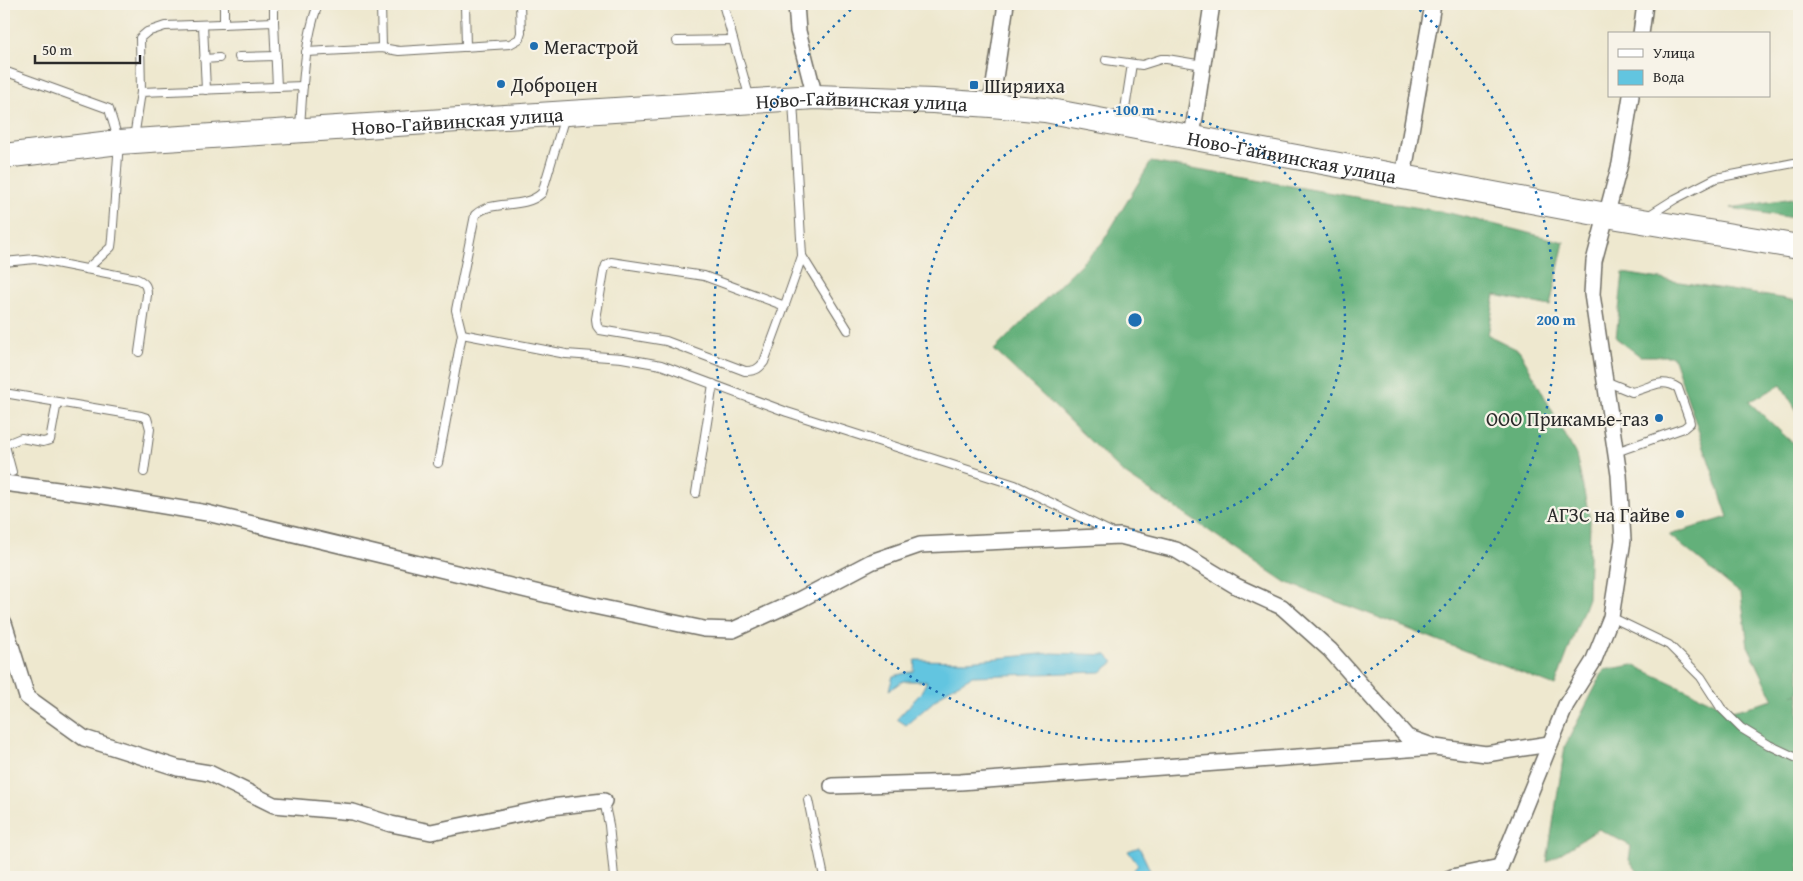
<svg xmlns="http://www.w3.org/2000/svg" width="1803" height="881" viewBox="0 0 1803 881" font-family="'Gentium Book Plus',serif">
<rect width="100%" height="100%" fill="#f7f3e8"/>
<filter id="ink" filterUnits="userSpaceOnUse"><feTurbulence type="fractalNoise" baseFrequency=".02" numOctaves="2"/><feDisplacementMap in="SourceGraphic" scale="10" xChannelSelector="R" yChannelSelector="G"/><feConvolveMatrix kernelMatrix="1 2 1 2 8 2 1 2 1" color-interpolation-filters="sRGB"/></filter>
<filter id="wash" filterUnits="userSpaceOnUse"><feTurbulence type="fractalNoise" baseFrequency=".0096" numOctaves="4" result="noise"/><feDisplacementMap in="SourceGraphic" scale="20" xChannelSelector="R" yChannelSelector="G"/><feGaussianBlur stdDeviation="1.12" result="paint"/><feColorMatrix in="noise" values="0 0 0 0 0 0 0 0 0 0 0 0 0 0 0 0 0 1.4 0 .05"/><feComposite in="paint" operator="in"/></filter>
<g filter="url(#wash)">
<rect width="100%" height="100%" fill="#eee8cf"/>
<!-- forest -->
<g fill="#63b07a" stroke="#476e52">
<polygon points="1151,162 1449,213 1564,242 1550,306 1495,295 1488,335 1520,351 1576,455 1590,520 1588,598 1555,686 1388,621 1285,582 1122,472 1051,403 994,350 1102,243"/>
<polygon points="1799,197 1799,219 1731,208"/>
<polygon points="1623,273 1799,301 1799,414 1781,385 1749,402 1799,449 1799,692 1793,695 1799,694 1799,877 1642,877 1629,860 1631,846 1599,829 1547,862 1565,746 1604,670 1633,665 1732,711 1774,700 1748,646 1741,594 1669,535 1728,517 1673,356 1640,356 1616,338"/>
</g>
<!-- water -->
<g fill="#62c5e0" stroke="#467886">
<polygon points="1052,653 1107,655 1114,662 1101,672 972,676 947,690 906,725 897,719 920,694 927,681 903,681 889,690 893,676 914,671 915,660 967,661"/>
<polygon points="1139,847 1149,868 1151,877 1128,877 1138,865 1128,851"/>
</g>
</g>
<g filter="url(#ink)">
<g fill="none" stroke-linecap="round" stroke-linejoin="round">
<defs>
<g id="lane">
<polyline points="224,4 224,24"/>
<polyline points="274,4 274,22"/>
<polyline points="381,4 382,48"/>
<polyline points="465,4 466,47"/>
<polyline points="723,4 750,99"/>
<polyline points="203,25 206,90"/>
<polyline points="677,41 733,40"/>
<polyline points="306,52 382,48 399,51 510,44 519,39 521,33 520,4"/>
<polyline points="239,57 276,56"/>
<polyline points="204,59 219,58"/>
<polyline points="1106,60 1142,65 1161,59 1167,59 1203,65"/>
<polyline points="4,71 109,109 119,142 112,239 111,247 87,269"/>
<polyline points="141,92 140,38 147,32 165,26 274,22 277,87"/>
<polyline points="793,101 802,256 848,330"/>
<polyline points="1123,122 1132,64"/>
<path d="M 300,127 C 303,85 304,43 318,4"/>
<polyline points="134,138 141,92 303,86"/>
<polyline points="1648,216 1675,199 1716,178 1799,162"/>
<path d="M 4,262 L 35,259 L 137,279 C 146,283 147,287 147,295 L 139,352"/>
<path d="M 785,306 L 704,276 L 611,262 L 606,265 L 604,271 L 596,319 L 597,326 L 600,330 L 666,341 L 745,371 C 754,371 758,370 764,362 C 777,327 790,292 802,256"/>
<polyline points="462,334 566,354 622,358 661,365 787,412 1015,485 1113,533"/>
<path d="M 1605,381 L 1632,392 C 1650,388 1661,377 1678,388 L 1689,419 L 1690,423 L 1684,428 L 1616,452"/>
<polyline points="4,393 141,416 147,418 150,429 144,472"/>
<polyline points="4,442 12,472"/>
<polyline points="4,445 21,438 43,442 50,440 57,402"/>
<path d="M 438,463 L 462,334 L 456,310 L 475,215 C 493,198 522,211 542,193 L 565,116"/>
<polyline points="696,493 713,384"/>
<polyline points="1611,617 1669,645 1701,677 1721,708 1741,728 1769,745 1799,759"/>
<polyline points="808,800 824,877"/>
<polyline points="604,801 609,825 614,877"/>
</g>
<g id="street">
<polyline points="796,4 798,31 815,97"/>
<polyline points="1641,34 1645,4"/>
<polyline points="991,105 1006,4"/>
<polyline points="1192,137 1212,4"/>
<polyline points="1403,177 1433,4"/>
<polyline points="4,483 104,496 207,513 589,605 704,629 733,630 799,600 871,562 920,545 1120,536 1176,550 1236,586 1282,607 1330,650 1407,737 1435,747"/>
<polyline points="4,623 27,697 84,738 178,768 209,773 274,805 353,812 391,824 431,832 551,807 604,801"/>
<polyline points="832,786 960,782 1435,747 1486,754 1549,744"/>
<polyline points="1452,877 1500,867"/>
<polyline points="1498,877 1500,867 1566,705 1593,662 1611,617 1623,540 1619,475 1592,294 1594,261 1620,164 1631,96"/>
</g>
<g id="primary">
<path id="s1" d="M 4,156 L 119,142 L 815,97 L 933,101 L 991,105 L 1045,110 L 1606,215 L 1799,247"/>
</g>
</defs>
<!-- lane casing -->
<use href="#lane" stroke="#6f6d64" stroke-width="10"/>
<!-- street casing -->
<use href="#street" stroke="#6f6d64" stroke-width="18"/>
<!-- primary casing -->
<use href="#primary" stroke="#6f6d64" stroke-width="26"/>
<!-- lane -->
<use href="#lane" stroke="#fff" stroke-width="8"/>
<!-- street -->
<use href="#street" stroke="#fff" stroke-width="15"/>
<!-- primary -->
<use href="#primary" stroke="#fff" stroke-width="24"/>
</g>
</g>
<!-- distance rings -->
<g fill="none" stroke="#1f6fb2" stroke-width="2.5" stroke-dasharray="2.5 5">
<circle cx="1135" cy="320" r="210"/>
<path d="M1414 5A421 421 0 1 1 856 5"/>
</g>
<!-- markers -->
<g fill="#1f6fb2" stroke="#f7f3e8" stroke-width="2">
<circle cx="534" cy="46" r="5"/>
<circle cx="501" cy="84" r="5"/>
<rect x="969" y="80" width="10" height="10" rx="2.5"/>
<circle cx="1659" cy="418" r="5"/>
<circle cx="1680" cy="514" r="5"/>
</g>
<g text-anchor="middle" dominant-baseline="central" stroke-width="4.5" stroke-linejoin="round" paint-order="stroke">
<!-- poi labels -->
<g font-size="20" fill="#2b2b2b" stroke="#f7f3e8" text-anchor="start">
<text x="544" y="46">Мегастрой</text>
<text x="511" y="84">Доброцен</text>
<text x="984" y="85">Ширяиха</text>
<text x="1649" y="418" text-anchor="end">ООО Прикамье-газ</text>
<text x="1670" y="514" text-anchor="end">АГЗС на Гайве</text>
</g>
<!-- street labels -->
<g font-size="20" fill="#2b2b2b" stroke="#f7f3e8">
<text stroke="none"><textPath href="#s1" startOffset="860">Ново-Гайвинская улица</textPath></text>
<text stroke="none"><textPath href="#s1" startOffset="455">Ново-Гайвинская улица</textPath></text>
<text stroke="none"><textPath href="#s1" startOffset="1295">Ново-Гайвинская улица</textPath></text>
</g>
</g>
<circle cx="1135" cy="320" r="8" fill="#1f6fb2" stroke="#f7f3e8" stroke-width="2.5"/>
<g font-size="15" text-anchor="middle" font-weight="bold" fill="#1f6fb2" stroke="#f7f3e8" stroke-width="4.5" stroke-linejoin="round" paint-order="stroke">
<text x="1135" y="115">100 m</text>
<text x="1556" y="325">200 m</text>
</g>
<!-- margin -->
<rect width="1803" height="881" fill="none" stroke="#f7f3e8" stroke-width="20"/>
<!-- legend -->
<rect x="1608" y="32" width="162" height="65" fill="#f7f3e8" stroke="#a5a39c"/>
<rect x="1618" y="49" width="25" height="8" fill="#ffffff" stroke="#a5a39c"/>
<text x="1653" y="58" font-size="15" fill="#2b2b2b">Улица</text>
<rect x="1618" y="70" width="25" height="15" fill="#62c5e0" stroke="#a5a39c"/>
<text x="1653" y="82" font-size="15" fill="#2b2b2b">Вода</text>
<!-- scale -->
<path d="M35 55v8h105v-8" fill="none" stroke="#2b2b2b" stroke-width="2.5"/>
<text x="42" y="55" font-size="15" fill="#2b2b2b" stroke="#f7f3e8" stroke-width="4" paint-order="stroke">50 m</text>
</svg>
